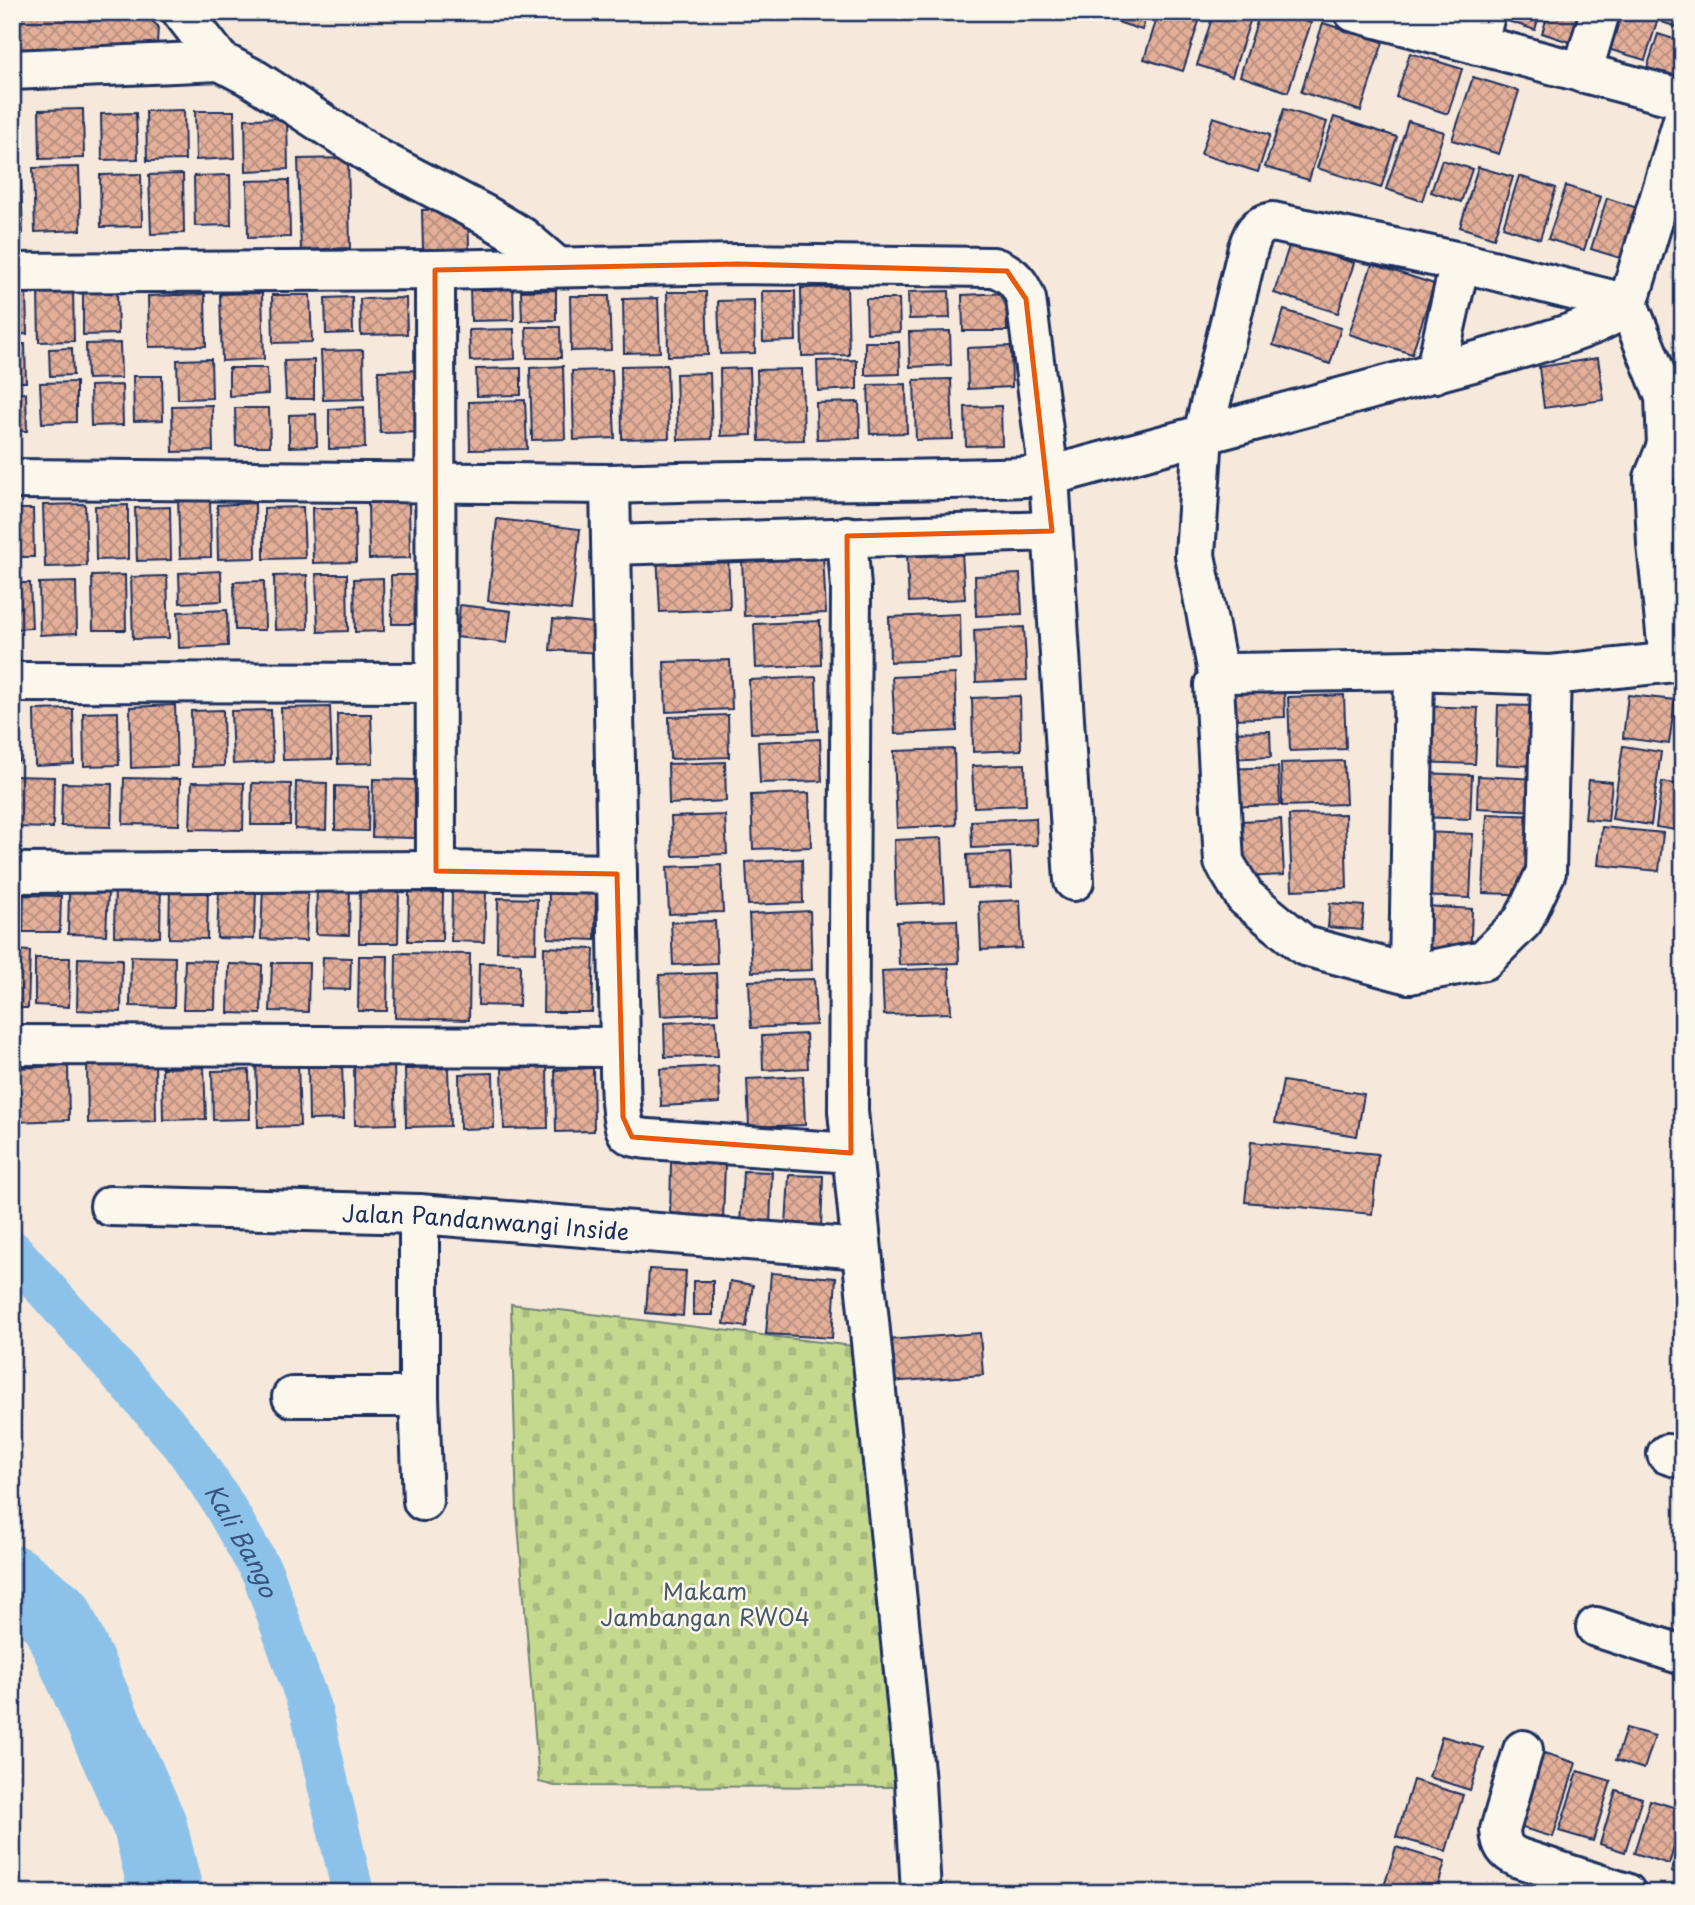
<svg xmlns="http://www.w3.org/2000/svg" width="1695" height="1905" viewBox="0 0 1695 1905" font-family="'Playpen Sans',sans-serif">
<defs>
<pattern id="cemetery-stones" width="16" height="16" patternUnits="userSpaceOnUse" patternTransform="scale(1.75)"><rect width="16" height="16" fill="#c5d98e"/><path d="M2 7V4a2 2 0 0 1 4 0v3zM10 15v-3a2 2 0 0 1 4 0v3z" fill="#a9bb7d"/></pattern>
<pattern id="building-cross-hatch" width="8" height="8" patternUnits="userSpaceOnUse" patternTransform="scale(1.75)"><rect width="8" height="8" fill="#e4af99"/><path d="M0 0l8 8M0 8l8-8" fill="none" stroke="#b88f80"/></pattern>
</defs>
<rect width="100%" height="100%" fill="#f6e9db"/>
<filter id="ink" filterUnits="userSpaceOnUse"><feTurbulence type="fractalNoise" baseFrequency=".0143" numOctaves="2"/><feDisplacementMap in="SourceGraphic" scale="14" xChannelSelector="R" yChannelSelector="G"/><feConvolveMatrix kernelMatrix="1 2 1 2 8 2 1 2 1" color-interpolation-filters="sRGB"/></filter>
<g filter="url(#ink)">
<!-- cemetery -->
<polygon fill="url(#cemetery-stones)" stroke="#708476" stroke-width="2" points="511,1304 852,1346 874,1494 901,1787 555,1786 539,1782 517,1511"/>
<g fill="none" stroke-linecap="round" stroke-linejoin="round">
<!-- canal -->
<path stroke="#8cc2ea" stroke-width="42" id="s1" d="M 12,1251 L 182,1443 L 219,1497 L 263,1574 L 312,1714 L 353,1893"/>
<!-- river -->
<polyline stroke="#8cc2ea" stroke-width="74" points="12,1582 56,1616 150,1826 166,1893"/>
</g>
<!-- building -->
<g fill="url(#building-cross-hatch)" stroke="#1b2f5e" stroke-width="2">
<polygon points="12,12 139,12 158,26 156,62 12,62"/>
<polygon points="1110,12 1147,12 1142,30 1108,19"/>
<polygon points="1159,12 1202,12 1183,71 1144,59"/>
<polygon points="1214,12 1253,12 1232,76 1197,65"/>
<polygon points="1260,12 1277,12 1311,23 1288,92 1240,76"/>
<polygon points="1494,12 1540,12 1535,30 1493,16"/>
<polygon points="1549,12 1592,12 1581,46 1542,33"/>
<polygon points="1619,12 1660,12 1645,60 1608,49"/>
<polygon points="1665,12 1683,12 1683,29 1662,22"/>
<polygon points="1323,23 1383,42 1361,111 1301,92"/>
<polygon points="1658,34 1683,42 1681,82 1646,71"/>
<polygon points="1410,53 1462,69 1448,114 1396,97"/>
<polygon points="1473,77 1519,91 1499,154 1452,140"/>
<polygon points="12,103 19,103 20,159 12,159"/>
<polygon points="83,109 84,158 40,159 39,110"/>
<polygon points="1284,109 1327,122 1309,180 1265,167"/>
<polygon points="184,110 185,160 147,161 146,111"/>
<polygon points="195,111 234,111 235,158 196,160"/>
<polygon points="136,113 138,159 102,160 101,114"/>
<polygon points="1213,117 1270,135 1258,172 1201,154"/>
<polygon points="1334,117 1397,137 1381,188 1317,168"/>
<polygon points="287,118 288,169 246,171 245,119"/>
<polygon points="1408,121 1444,132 1422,201 1386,189"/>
<polygon points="348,158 350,248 301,250 298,159"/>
<polygon points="1442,160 1472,169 1461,202 1431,192"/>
<polygon points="79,167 81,230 35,232 33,168"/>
<polygon points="1478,167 1513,177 1494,238 1460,227"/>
<polygon points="141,174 142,226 101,227 100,175"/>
<polygon points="183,174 184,233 151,234 149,175"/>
<polygon points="230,175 231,225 195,226 194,176"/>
<polygon points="1519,176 1556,188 1540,239 1503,227"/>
<polygon points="21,180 23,233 12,233 12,181"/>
<polygon points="289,180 290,237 248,238 247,181"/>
<polygon points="1566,186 1601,197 1584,250 1548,239"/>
<polygon points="1607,198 1646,211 1630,261 1591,249"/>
<polygon points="468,209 469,249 423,250 422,210"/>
<polygon points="1290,243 1354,263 1338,313 1274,293"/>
<polygon points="1372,264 1434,284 1412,354 1349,334"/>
<polygon points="513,285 514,320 471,321 470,287"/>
<polygon points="847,287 849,355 802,356 801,288"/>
<polygon points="26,288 27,334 12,335 12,289"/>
<polygon points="73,288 74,341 39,342 38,290"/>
<polygon points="556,290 556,320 522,321 521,291"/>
<polygon points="117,291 118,334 83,335 83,292"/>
<polygon points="762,291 795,291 796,341 763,342"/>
<polygon points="949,291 950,318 909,319 908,292"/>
<polygon points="667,292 706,292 708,355 668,356"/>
<polygon points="262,293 264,359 222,361 220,294"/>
<polygon points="1006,293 1007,331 963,331 962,295"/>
<polygon points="205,294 206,346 149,347 148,296"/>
<polygon points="272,295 310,295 312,342 273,343"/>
<polygon points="570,296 609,296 611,350 571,351"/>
<polygon points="352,297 353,333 326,334 325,298"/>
<polygon points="406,298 407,334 361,335 360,299"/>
<polygon points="658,298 660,352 624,353 623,299"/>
<polygon points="866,299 899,299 900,332 867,333"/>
<polygon points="754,300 755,353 720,354 718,301"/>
<polygon points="1284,310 1341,328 1330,364 1273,345"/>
<polygon points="526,327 560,327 561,358 527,358"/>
<polygon points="514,329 515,359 470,361 469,330"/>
<polygon points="950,331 951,365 910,367 909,332"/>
<polygon points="865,342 899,342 900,374 865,375"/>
<polygon points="120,343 121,378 87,379 86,344"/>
<polygon points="12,344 25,344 26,382 12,382"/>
<polygon points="1011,346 1012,387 968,389 967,348"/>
<polygon points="72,348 73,375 50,376 49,349"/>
<polygon points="363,350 364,399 323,400 321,351"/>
<polygon points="1598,358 1604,400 1544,408 1539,367"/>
<polygon points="211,359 212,398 178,399 177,360"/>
<polygon points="314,360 314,399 286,399 284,361"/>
<polygon points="857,360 857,389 818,391 817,361"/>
<polygon points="667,365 669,438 622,439 621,366"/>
<polygon points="563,366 565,439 532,440 530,368"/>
<polygon points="229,368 267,368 268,394 229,396"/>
<polygon points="521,368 521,395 477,396 476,369"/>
<polygon points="750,368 752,435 721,436 720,369"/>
<polygon points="802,369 804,440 759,441 757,370"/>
<polygon points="424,370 425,432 380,433 378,371"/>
<polygon points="612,370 615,438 574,440 572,371"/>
<polygon points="710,373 712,439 678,440 676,374"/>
<polygon points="133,376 162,376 163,420 134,421"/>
<polygon points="951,379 953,439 916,440 914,380"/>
<polygon points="76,382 76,422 42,423 40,383"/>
<polygon points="906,384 907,433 870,434 868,385"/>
<polygon points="122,385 123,425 91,426 90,386"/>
<polygon points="12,393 26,393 27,431 12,431"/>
<polygon points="525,400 527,449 470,450 469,402"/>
<polygon points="859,402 860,438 817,439 816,403"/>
<polygon points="212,405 213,451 173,452 172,406"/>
<polygon points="1001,406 1002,445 966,446 965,407"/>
<polygon points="364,407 365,448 329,449 329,409"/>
<polygon points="235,408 269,408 270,446 236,446"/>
<polygon points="316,414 317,446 289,447 289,415"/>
<polygon points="210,498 211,557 180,558 178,499"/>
<polygon points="409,500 410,558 369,559 368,501"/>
<polygon points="255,503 256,558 218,559 217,505"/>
<polygon points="85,504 87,566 45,567 43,505"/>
<polygon points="128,505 128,559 96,560 95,506"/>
<polygon points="170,507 171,560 137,561 135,508"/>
<polygon points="303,507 305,558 264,559 264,508"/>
<polygon points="312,508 355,508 356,562 313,563"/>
<polygon points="12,509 33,509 34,557 12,557"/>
<polygon points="497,519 580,529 571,610 488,601"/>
<polygon points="728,550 730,609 660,612 657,553"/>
<polygon points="962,553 965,599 909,602 907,556"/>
<polygon points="823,554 826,613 744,616 742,557"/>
<polygon points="221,571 222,601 180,603 179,573"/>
<polygon points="316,574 347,574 348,631 318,632"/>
<polygon points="1020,574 1022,614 976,616 975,576"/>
<polygon points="125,575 126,630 93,630 92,576"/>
<polygon points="307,575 308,629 275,630 274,576"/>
<polygon points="391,575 422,575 423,624 392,624"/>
<polygon points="167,576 169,638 133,639 131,577"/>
<polygon points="383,578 384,631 355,632 354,579"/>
<polygon points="264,581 265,630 235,630 234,582"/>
<polygon points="76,582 77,633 40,635 39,583"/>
<polygon points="12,583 30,583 32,628 12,629"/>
<polygon points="460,605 511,611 507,643 457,637"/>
<polygon points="227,610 228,646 179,648 178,612"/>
<polygon points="960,614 961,659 890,662 889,617"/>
<polygon points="553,619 603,624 601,653 550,650"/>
<polygon points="820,621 821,665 756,668 754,624"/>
<polygon points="1024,627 1027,680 976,682 974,630"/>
<polygon points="730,660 732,709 666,712 664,662"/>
<polygon points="955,674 957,731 895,734 892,677"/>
<polygon points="816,677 818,731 751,733 749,680"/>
<polygon points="1284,687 1285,717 1233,719 1233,689"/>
<polygon points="1344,695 1346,749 1290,751 1288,697"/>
<polygon points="1628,695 1675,700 1669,744 1623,738"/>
<polygon points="1020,696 1021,750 973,752 972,698"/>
<polygon points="12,703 17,703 19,761 12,761"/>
<polygon points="175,705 177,766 131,768 130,707"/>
<polygon points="1498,705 1535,706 1533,766 1496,764"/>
<polygon points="1417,706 1478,708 1475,764 1415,762"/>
<polygon points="330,707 332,759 283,760 281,708"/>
<polygon points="73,709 74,764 35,766 34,710"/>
<polygon points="223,710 224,766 192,767 191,711"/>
<polygon points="271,710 273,762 233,764 231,711"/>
<polygon points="118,712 119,765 84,766 83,713"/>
<polygon points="337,714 371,714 373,763 338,764"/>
<polygon points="728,715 729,757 670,759 669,717"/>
<polygon points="1270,731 1271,757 1225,759 1224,732"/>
<polygon points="820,739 822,781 760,783 758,742"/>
<polygon points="1623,746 1661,752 1651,825 1612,819"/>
<polygon points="954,749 956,825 897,828 894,751"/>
<polygon points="1344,761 1346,804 1282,806 1281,763"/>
<polygon points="725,762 726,801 669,804 668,764"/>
<polygon points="1025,764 1026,805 974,807 972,766"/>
<polygon points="1278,767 1280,805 1227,807 1225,769"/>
<polygon points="1423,773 1472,775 1470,819 1420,817"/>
<polygon points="12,776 54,777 53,828 12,827"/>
<polygon points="1478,776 1541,779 1540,811 1477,808"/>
<polygon points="124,778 180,779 179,825 123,824"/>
<polygon points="373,779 417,780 416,838 372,837"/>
<polygon points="1589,780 1612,782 1608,821 1585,819"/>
<polygon points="192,782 244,783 243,830 190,829"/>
<polygon points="296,782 327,783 326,830 295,829"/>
<polygon points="1662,782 1683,785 1683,831 1656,827"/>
<polygon points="62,783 112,784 111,827 61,826"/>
<polygon points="252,783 291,784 290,825 251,825"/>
<polygon points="335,786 369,787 368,831 335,830"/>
<polygon points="809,793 811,847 753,849 751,795"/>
<polygon points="1345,814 1347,888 1292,890 1289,815"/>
<polygon points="1487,814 1538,816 1534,895 1483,893"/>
<polygon points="725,815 727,854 673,856 671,817"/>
<polygon points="1036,818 1037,845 972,848 971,821"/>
<polygon points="1281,819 1284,875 1243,877 1241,821"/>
<polygon points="1602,827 1663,833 1659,871 1598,865"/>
<polygon points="1422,832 1473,834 1470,898 1419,896"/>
<polygon points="942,838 945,902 896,904 894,840"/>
<polygon points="1010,853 1012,887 968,888 967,855"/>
<polygon points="802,859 803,903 748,905 746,862"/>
<polygon points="721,865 723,912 669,914 667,867"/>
<polygon points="115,878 161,879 160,937 114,936"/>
<polygon points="263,884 308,885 306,941 261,939"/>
<polygon points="317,884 350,885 349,935 316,934"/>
<polygon points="170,886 208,886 207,939 169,938"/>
<polygon points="360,887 399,888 398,943 359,943"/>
<polygon points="69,891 108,891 106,935 68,934"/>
<polygon points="219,891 256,892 254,939 217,938"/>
<polygon points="452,891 486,892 484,942 451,941"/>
<polygon points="549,891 596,892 595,940 548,938"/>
<polygon points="409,892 443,893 442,941 408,941"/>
<polygon points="24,895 61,896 60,932 23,932"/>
<polygon points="498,898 537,899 536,952 497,951"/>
<polygon points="1020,900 1022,948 981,950 979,902"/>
<polygon points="1330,903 1364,906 1362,930 1328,927"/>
<polygon points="1426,906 1472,909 1470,961 1423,959"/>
<polygon points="810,911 812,970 752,972 749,914"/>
<polygon points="957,920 959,963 899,965 897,922"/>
<polygon points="715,921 717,963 673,965 671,922"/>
<polygon points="544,947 594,949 592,1012 543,1012"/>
<polygon points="12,950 30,951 28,1008 12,1008"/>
<polygon points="396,953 470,954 469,1020 395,1018"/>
<polygon points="131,956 175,957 174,1007 130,1006"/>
<polygon points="359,956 388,956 387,1011 358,1011"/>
<polygon points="323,957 351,958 350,990 322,989"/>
<polygon points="35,958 70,958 69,1007 35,1005"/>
<polygon points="78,958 122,959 121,1012 77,1010"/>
<polygon points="185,960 216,961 215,1009 183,1009"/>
<polygon points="272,963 309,963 308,1012 270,1011"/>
<polygon points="479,963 520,964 519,1006 478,1005"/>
<polygon points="229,964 262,965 261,1014 228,1013"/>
<polygon points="949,968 951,1013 884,1015 882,971"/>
<polygon points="716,973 718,1013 661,1016 659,975"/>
<polygon points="814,979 816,1025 751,1028 749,981"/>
<polygon points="716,1020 718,1056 665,1057 664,1023"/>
<polygon points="806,1034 808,1068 763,1070 762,1036"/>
<polygon points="298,1061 300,1126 258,1127 256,1062"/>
<polygon points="155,1062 156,1121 88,1123 87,1064"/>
<polygon points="342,1065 344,1119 309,1120 308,1066"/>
<polygon points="68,1066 69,1120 12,1122 12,1068"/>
<polygon points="394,1066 396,1124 355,1125 354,1067"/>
<polygon points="718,1066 720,1103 661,1106 660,1069"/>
<polygon points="204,1067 206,1119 163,1120 162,1068"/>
<polygon points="547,1067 548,1128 504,1129 502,1069"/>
<polygon points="448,1068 450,1126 406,1127 405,1069"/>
<polygon points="593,1068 594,1131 556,1132 555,1070"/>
<polygon points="249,1070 250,1119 213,1120 212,1071"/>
<polygon points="493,1073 494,1128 460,1129 459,1074"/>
<polygon points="803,1076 805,1125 749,1127 747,1079"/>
<polygon points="1283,1081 1364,1094 1357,1136 1275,1123"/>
<polygon points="1251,1142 1378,1154 1372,1214 1245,1202"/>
<polygon points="671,1162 725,1164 723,1220 670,1219"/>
<polygon points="743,1171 772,1172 770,1227 740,1225"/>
<polygon points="789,1175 823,1176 821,1228 786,1226"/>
<polygon points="649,1269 686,1271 683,1316 646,1313"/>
<polygon points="771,1273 836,1278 832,1338 766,1334"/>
<rect x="693" y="1281" width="20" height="34"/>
<polygon points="730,1281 753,1285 746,1327 724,1324"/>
<polygon points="980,1333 983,1375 890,1382 887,1340"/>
<polygon points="1626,1728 1655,1736 1644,1769 1616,1760"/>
<polygon points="1442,1736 1483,1748 1470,1790 1429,1777"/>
<polygon points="1528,1748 1576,1763 1553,1837 1506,1823"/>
<polygon points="1578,1771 1611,1781 1593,1841 1559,1831"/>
<polygon points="1413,1780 1463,1795 1446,1851 1396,1837"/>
<polygon points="1616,1790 1642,1798 1625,1852 1600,1844"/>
<polygon points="1650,1800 1683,1810 1683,1818 1669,1864 1634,1853"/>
<polygon points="1683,1833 1683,1875 1671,1872"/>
<polygon points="1396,1847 1445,1862 1436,1893 1382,1893"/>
</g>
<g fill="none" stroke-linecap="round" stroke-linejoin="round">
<defs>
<g id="minor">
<polyline points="182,12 220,61"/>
<polyline points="1354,12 1683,99"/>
<polyline points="1477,45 1486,12"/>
<polyline points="12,70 220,61 254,79 378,159 485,215 522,237 557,267"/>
<polyline points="1582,73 1600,12"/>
<path d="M 435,270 L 738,264 L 993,267 C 1010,272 1020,282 1026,299 L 1049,476 L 1074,881"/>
<polyline points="12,273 435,270 436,871"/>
<polyline points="1435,373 1460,262"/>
<path d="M 12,479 L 610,484 C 756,478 903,483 1049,476 L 1484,359 C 1521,348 1601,329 1628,304 L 1683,120"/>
<path d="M 610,484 L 620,1047 C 620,1064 619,1120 627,1132 C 632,1138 641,1138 648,1139 L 851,1153"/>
<polyline points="847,536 851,588 848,1111 915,1782 921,1893"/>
<polyline points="612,545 1052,531"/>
<polyline points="1551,675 1546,872 1523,921 1484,960 1409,974 1305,946 1245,897 1224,862 1214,685 1219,678 1228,673 1414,670 1551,675 1683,661"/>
<path d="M 1219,678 L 1195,555 L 1203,434 L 1248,248 C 1253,233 1256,225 1273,222 L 1460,262 L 1628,304 L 1665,397 L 1667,445 L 1654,478 L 1657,544 L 1669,662"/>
<polyline points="12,682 434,683"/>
<polyline points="12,873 436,871 617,874"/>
<polyline points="1409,974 1414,670"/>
<polyline points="12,1045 620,1047"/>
<path id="s2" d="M 110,1206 L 419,1214 L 861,1249"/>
<polyline points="419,1214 419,1397 423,1501"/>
<polyline points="292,1397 419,1397"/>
<polyline points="1667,1454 1683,1459"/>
<polyline points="1596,1627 1683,1655"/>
<path d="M 1523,1750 L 1500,1830 C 1501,1845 1505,1852 1519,1858 L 1626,1893"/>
</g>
</defs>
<!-- minor casing -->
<use href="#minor" stroke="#1b2f5e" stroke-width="44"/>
<!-- minor -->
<use href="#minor" stroke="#fbf7ec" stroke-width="38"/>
</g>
</g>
<!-- marked area -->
<path fill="none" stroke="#e8590c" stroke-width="5" stroke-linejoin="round" d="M 738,264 L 1007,271 L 1026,299 L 1052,531 L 847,536 L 851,1153 L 632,1137 L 623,1117 L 617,874 L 436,871 L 435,270 Z"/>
<g text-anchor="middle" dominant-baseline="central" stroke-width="5" stroke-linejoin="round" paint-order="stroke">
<!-- street labels -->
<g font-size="23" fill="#1b2f5e" stroke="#fbf7ec">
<text stroke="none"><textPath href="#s2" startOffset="376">Jalan Pandanwangi Inside</textPath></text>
</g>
<!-- park labels -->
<g font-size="23" fill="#465a6a" stroke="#fbf7ec">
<text x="705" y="1590">Makam<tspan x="705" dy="26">Jambangan RW04</tspan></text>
</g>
<!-- water labels -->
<g font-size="24" font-style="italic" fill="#375481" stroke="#fbf7ec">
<text stroke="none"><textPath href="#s1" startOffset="371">Kali Bango</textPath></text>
</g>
</g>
<!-- margin -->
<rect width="1695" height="1905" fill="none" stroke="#fbf7ec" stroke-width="42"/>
<rect x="21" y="21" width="1653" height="1863" fill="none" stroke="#1b2f5e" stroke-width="2.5" filter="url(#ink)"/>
</svg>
